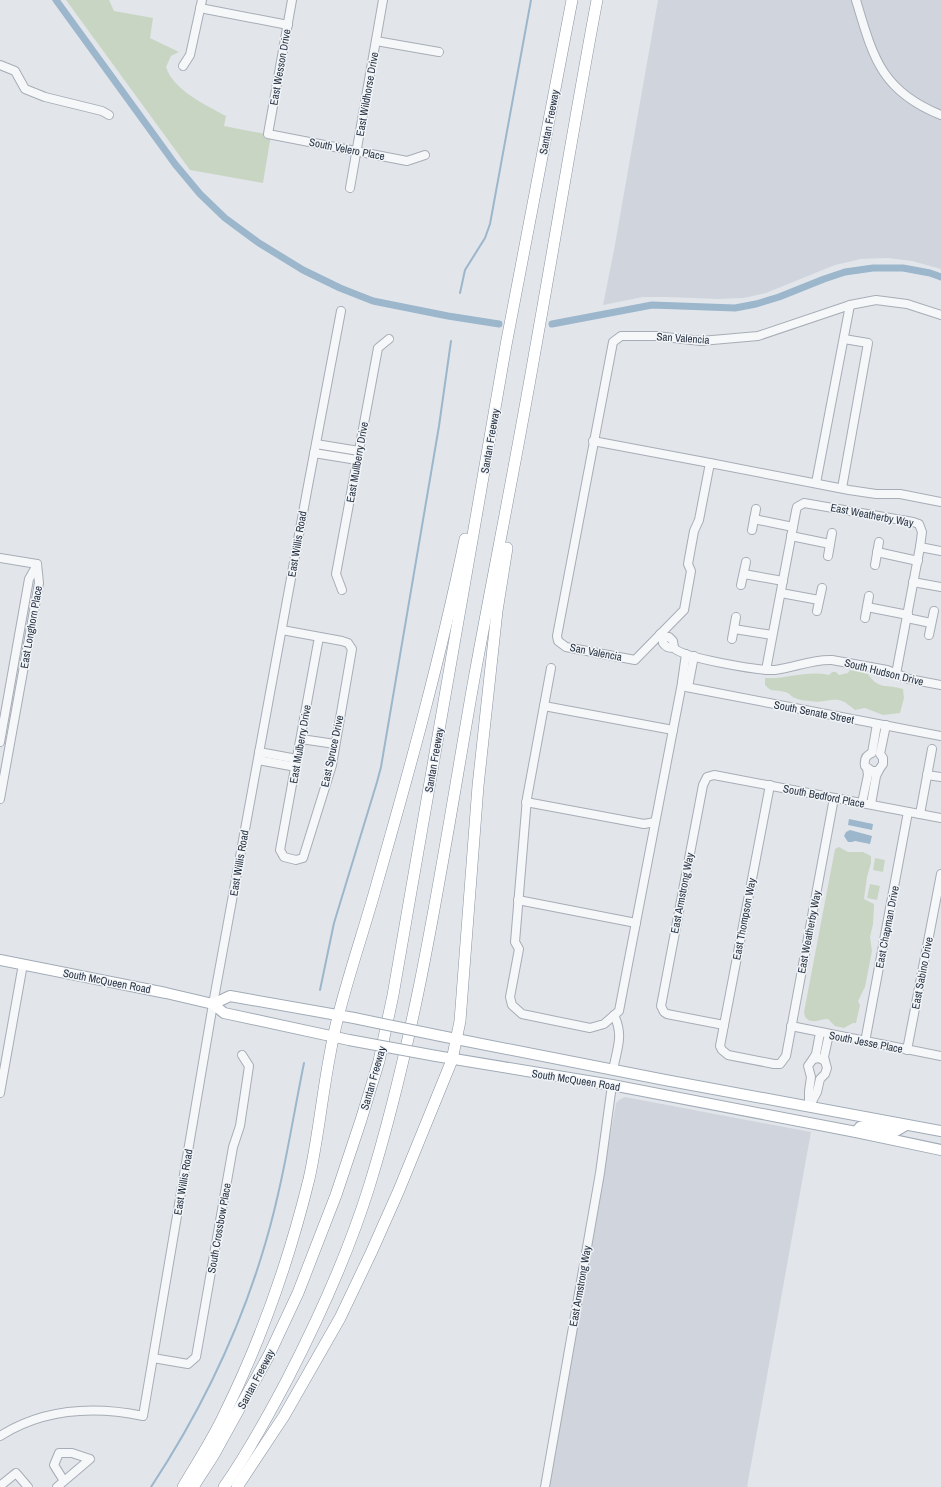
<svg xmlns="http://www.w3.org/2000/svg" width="941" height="1487" viewBox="0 0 941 1487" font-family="'Archivo Narrow',sans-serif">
<rect width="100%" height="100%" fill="#e2e6eb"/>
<!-- built -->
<g fill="#d0d5dd">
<polygon points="658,0 941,0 941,269 912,261 888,258 861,259 835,265 766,293 744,298 717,299 666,297 643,297 603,305 614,250"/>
<polygon points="625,1097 811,1132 747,1487 549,1487 616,1103 619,1100"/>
</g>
<!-- green -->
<g fill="#c9d5c3">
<path d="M 66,0 L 109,0 L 114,11 L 153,18 L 150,38 L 179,52 L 171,56 L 166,67 C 173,90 206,105 226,116 L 224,126 L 271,135 L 263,183 L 190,170 Z"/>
<path d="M 850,670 L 868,674 C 878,690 888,684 903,689 L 904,698 L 900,713 L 883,715 L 865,708 L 855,710 C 851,707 847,703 842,701 C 832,697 821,704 811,701 C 806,701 799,700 795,698 C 791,697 790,693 785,692 C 775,689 773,694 765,685 L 765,678 C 786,679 808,670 829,675 L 832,672 L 836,672 L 839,675 L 848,673 Z"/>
<path d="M 839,847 L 848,852 L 863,852 L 871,856 L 871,863 L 867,877 L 864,899 L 874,904 L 874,906 L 873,924 L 870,937 L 872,951 L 865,987 L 858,1001 L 860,1005 L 856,1023 L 853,1023 L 844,1028 L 835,1026 L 828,1019 C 819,1018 813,1026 805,1017 L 804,1012 L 835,849 Z"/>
<polygon points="875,858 885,860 883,872 873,870"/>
<polygon points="870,884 880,886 877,900 867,898"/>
</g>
<!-- water -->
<g fill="#9cb6cc">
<polygon points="849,819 873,824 872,830 848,825"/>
<polygon points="850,830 872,836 870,844 855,841 852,842 848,842 844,836 846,832"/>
</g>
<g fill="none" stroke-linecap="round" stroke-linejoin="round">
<!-- stream -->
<g stroke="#9cb6cc" stroke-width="2">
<polyline points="460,293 465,270 485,238 490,224 531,0"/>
<polyline points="320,990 334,923 377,782 381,767 439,426 451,341"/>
<path d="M 151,1487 C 201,1411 241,1328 266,1241 C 283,1183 292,1122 304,1063"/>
</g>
<!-- canal -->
<g stroke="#9cb6cc" stroke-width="7">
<polyline points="56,0 175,164 200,194 225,218 259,243 303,270 340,288 373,301 448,316 499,324"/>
<polyline points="552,324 652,305 735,308 756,304 779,297 824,279 845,272 873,268 903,268 930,273 941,277"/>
</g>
<defs>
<g id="minor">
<polyline points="292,0 268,134 407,161 425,155"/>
<path d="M 856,0 C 873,57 881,91 941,115"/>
<polyline points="200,8 288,25"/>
<polyline points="376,41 439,52"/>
<polyline points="0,65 15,71 25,89 45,97 102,111 109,115"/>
<polyline points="183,66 190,55 202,0"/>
<polyline points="350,188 383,0"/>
<polyline points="941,315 907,304 876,300 850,305 758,336 701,341 656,336 621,336 613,342 557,636 558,641 566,647 635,660 684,610 691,571 688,564 694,531 699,520 710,463 849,490 876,494 900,494 941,502"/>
<polyline points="593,441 710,463"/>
<polyline points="316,444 359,451"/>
<polyline points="314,453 357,460"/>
<polyline points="816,483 850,305"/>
<polyline points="842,488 868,343 844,339"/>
<polyline points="754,519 793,527"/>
<polyline points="752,530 756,509"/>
<polyline points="791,536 830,544"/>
<polyline points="920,547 941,551"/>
<polyline points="877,552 918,561"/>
<polyline points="828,556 832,533"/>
<polyline points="0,558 37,564"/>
<polyline points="875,565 879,542"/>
<polyline points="744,574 783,581"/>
<polyline points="913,582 941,587"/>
<polyline points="741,585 746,562"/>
<polyline points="342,590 336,574 378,348 389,339"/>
<polyline points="781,593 819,600"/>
<polyline points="867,607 908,615"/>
<polyline points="817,611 822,588"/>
<polyline points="865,618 869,596"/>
<polyline points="907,618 931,623"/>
<polyline points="734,629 772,635"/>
<polyline points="282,630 342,641 348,643 352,649 332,765 303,858 296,860 284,857 280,850 319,637"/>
<polyline points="660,634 663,637 669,637 673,641 674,648"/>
<polyline points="929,635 934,611"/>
<path d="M 663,637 L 663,643 C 666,647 668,648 674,648 C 683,658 760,671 775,670 C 794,668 812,659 832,660 L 887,670 L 909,679 L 941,685"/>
<polyline points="732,639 736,617"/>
<polyline points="686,654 682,682 683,685 686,687 941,736"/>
<polyline points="551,668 527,798 515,942 519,949 510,997 512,1005 522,1014 590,1028 604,1024 619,1011 682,683"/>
<polyline points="766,670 796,511 797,507 804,503 913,522 919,524 922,532 920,547 896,674"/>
<polyline points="688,687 694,656"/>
<polyline points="544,706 673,730"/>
<path d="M 877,724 L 872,753 C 866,755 864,759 865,766 L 872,771 L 878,771 L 883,764 L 883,758 L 880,754 L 886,725"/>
<polyline points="301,739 335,744"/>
<polyline points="0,742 29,579 37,565"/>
<polyline points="259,752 297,759"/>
<polyline points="258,760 296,767"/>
<polyline points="927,775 941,777"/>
<polyline points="770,785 720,1046 722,1050 728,1055 774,1064 780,1064 786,1056 834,798"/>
<polyline points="0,799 39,583 37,564"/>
<polyline points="526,802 644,824 655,822"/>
<polyline points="862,803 868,775 867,768"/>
<polyline points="871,804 876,776 879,770"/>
<polyline points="920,814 932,749"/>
<polyline points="518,900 636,923"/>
<polyline points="724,1025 667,1014 664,1012 661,1006 703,785 707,777 714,775 941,818"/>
<polyline points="791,1026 941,1056"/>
<polyline points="865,1042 908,812"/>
<polyline points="907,1050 941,874"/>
<polygon points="819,1058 825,1061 827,1068 825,1074 820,1079 817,1092 809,1107 809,1091 811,1077 808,1066 813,1059"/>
<polyline points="813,1059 816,1054 820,1033"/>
<polyline points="825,1061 824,1057 829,1034"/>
<path d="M 613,1070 C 617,1048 624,1036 614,1015"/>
<polyline points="0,1093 23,964"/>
<polyline points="153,1358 188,1364 196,1357 233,1147 240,1126 249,1066 242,1055"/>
<path d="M 0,1436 C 43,1409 94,1406 143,1416 L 213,1004 L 307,491 L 341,311"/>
<polyline points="1,1487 0,1486 16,1473 28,1487"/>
<polyline points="57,1487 90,1459 72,1453 59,1453 54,1465 64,1481"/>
<polyline points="545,1487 600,1173 612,1085"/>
</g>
<g id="major">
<polyline points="0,960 166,993 213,1004 224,1013 349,1040"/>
<polyline points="213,1004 230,996 354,1018"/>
<polyline points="441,1036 665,1080 941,1131"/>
<polyline points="436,1056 612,1085 856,1132 941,1150"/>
<polyline points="856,1132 860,1127 865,1126 896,1131 906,1125"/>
</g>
<g id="highway">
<path d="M 183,1487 C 197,1463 213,1439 225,1413 C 262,1338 289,1260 309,1179 C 321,1125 324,1070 338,1017 C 349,973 364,930 376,887 C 409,772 441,656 465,539"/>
<polyline points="193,1487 213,1456 269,1355 298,1293 336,1195 361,1120 379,1061 393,995 506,345 572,0"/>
<path d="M 224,1487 C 248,1453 268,1416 287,1380 C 319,1318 348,1254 369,1187 C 420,1022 444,849 474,679 C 494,570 516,461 535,351 C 556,234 575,117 597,0"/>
<polyline points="237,1487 284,1416 340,1318 371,1253 399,1190 452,1060 460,1021 478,786 497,611 507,548"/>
</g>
</defs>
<!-- minor casing -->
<use href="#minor" stroke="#a7adb6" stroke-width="10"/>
<!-- major casing -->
<use href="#major" stroke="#a1abb7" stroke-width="12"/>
<!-- highway casing -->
<use href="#highway" stroke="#8994a3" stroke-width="12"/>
<!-- minor -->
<use href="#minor" stroke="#f5f7f9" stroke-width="8"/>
<!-- major -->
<use href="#major" stroke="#fff" stroke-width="10"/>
<!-- highway -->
<use href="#highway" stroke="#fff" stroke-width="11"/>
<defs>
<g id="major-bridge">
<polyline points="354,1018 441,1036"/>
<polyline points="349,1040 436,1056"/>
</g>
</defs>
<!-- major-bridge casing -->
<use href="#major-bridge" stroke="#a1abb7" stroke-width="12" stroke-linecap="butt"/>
<!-- major-bridge -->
<use href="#major-bridge" stroke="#fff" stroke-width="10"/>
</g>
<g text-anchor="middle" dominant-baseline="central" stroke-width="3" stroke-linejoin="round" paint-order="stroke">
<!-- street labels -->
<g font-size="11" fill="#293444" stroke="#f2f5f8">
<text transform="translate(280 67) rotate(-80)">East Wesson Drive</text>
<text transform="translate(367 94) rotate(-80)">East Wildhorse Drive</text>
<text transform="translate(549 122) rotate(-79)">Santan Freeway</text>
<text transform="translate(347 149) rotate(11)">South Velero Place</text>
<text transform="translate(683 338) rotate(4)">San Valencia</text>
<text transform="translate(490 441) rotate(-80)">Santan Freeway</text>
<text transform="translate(357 462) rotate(-80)">East Mullberry Drive</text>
<text transform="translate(872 515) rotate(11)">East Weatherby Way</text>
<text transform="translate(297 544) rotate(-80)">East Willis Road</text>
<text transform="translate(31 627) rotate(-80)">East Longhorn Place</text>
<text transform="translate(596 652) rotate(11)">San Valencia</text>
<text transform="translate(884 672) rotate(14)">South Hudson Drive</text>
<text transform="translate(814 712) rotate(11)">South Senate Street</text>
<text transform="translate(300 744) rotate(-80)">East Mulberry Drive</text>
<text transform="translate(332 751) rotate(-78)">East Spruce Drive</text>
<text transform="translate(434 760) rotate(-80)">Santan Freeway</text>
<text transform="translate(824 796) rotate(11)">South Bedford Place</text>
<text transform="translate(239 863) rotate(-80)">East Willis Road</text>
<text transform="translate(682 893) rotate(-79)">East Armstrong Way</text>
<text transform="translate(744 919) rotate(-79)">East Thompson Way</text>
<text transform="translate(887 927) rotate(-79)">East Chapman Drive</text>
<text transform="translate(809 932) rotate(-79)">East Weatherby Way</text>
<text transform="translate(922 973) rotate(-79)">East Sabino Drive</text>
<text transform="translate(107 981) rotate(11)">South McQueen Road</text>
<text transform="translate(866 1042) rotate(11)">South Jesse Place</text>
<text transform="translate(373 1078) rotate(-74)">Santan Freeway</text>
<text transform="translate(576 1080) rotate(9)">South McQueen Road</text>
<text transform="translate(183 1182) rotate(-80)">East Willis Road</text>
<text transform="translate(219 1228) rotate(-80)">South Crossbow Place</text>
<text transform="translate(580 1286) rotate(-80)">East Armstrong Way</text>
<text transform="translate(256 1379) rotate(-62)">Santan Freeway</text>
</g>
</g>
</svg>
